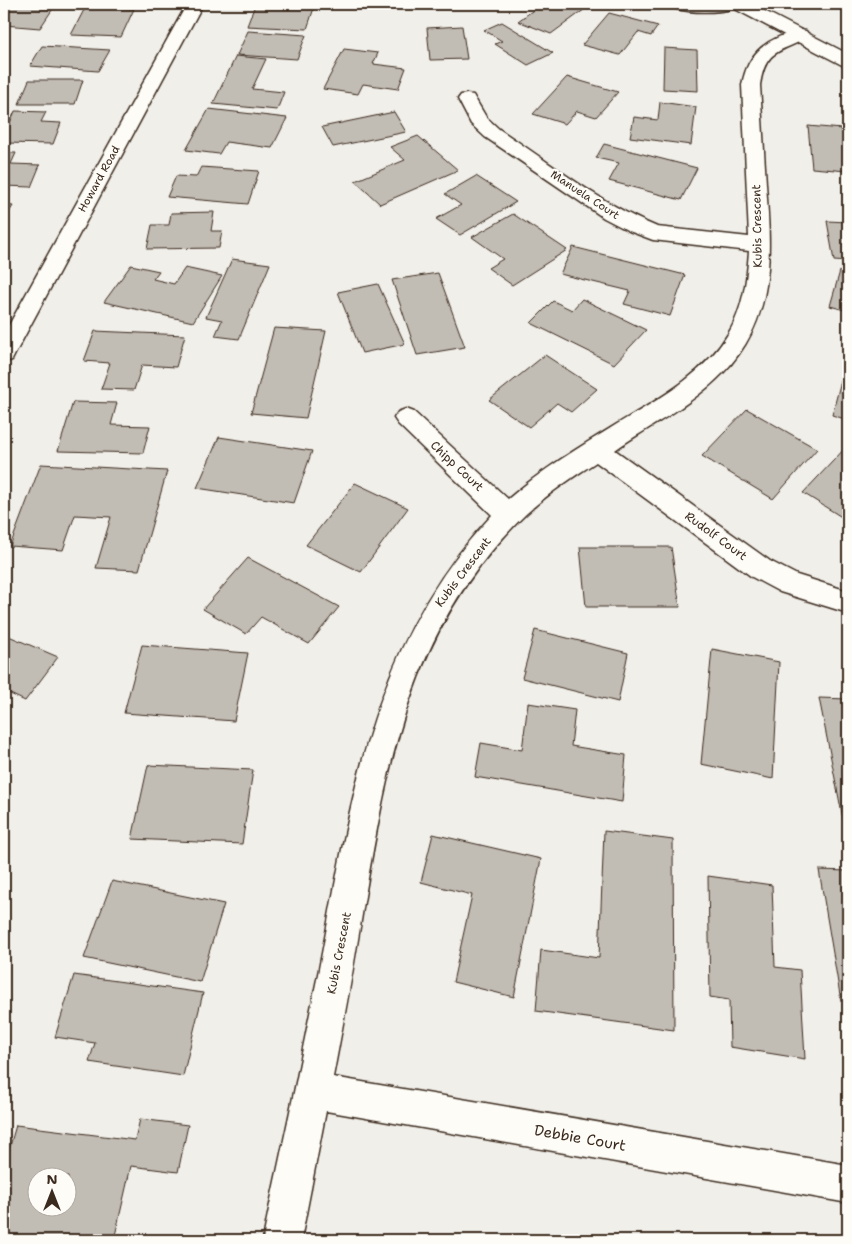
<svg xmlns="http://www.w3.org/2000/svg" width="852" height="1244" viewBox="0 0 852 1244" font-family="'Shantell Sans',sans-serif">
<rect width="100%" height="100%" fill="#f1efea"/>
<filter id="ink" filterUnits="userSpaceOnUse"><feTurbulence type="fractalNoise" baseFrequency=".02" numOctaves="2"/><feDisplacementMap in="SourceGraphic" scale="10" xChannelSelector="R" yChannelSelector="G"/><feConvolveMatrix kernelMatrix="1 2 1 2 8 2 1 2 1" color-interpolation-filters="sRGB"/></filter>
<g filter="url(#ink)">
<!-- building -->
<g fill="#c1bcb4" stroke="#3b2a1e" fill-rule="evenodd">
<polygon points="4,4 13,4 54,7 40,28 4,25"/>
<polygon points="542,4 592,4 551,34 518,21"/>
<polygon points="255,5 314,8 307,29 247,26"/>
<polygon points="86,6 134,9 121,37 71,35"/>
<polygon points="609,13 658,26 651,36 638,32 620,55 582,45"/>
<polygon points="502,22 553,53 528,65 495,44 502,41 484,30"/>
<polygon points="462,26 467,59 430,60 427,28"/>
<polygon points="248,31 306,35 297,59 237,55"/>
<polygon points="42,46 110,50 98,71 30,66"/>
<polygon points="664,48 697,50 698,91 663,89"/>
<polygon points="344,49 378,53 373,64 406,68 398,89 363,84 358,94 323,89"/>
<polygon points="236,56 266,59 252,89 284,92 277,110 213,104"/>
<polygon points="567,77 618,92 596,117 577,111 565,124 533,114"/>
<polygon points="29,80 83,80 75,104 19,104"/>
<polygon points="660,102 696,107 691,145 630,137 634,117 658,120"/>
<polygon points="209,109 287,118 272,148 226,142 219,154 186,150"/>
<polygon points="15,111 46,112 41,122 61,123 53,144 4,143 4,137"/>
<polygon points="394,112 406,132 333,147 322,127"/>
<polygon points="808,126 842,129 847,171 812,168"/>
<polygon points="418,136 458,170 380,204 355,181 405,160 390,147"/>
<polygon points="604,144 697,168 681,200 609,181 619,163 596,158"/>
<polygon points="4,153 16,153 11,164 40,165 31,187 4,186"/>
<polygon points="201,167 259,171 248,204 167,197 176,176 196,177"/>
<polygon points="476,176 516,202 460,235 436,219 461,205 445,194"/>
<polygon points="4,205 13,206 4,220"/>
<polygon points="214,212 211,231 222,231 219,248 147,249 152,225 169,225 171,213"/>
<polygon points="513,214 567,250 512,285 488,268 503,259 472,237"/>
<polygon points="827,221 848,222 848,262 834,261"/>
<polygon points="573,247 685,275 670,316 624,304 630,291 560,274"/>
<polygon points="232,259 270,264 239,339 215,336 222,320 206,317"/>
<polygon points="131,265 159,271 153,279 174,284 185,268 222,276 193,322 104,302"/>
<polygon points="840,271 848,273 848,311 830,306"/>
<polygon points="438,273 465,347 417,355 392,280"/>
<polygon points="378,284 405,344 362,353 338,292"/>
<polygon points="582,299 646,330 614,364 531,323 553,301 572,310"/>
<polygon points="274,328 326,331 306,418 251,413"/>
<polygon points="95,331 185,335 176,367 142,365 134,390 101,389 110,363 84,361"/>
<polygon points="545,355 597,389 571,412 557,403 529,427 489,400"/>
<polygon points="844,369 848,371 848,420 832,415"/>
<polygon points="73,402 117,403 111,425 150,426 143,453 58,451"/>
<polygon points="747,409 817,449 773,499 702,456"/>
<polygon points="219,437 312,451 294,503 197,488"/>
<polygon points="848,445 848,521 803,493"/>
<polygon points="41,464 167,471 139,570 96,568 111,517 75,515 63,550 10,546"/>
<polygon points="355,483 408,508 361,572 306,545"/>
<polygon points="580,547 671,547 680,607 586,607"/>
<polygon points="248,558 339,607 309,644 261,617 246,634 203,609"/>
<polygon points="535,630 628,653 618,702 522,678"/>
<polygon points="4,634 58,657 25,701 4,691"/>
<polygon points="142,645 248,653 234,721 124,713"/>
<polygon points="712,649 779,662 773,779 701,764"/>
<polygon points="819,698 848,699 848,839 847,839"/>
<polygon points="528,703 575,710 571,746 626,755 622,802 475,777 481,743 522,750"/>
<polygon points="148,765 253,770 242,844 132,839"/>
<polygon points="604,831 673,840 674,1030 536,1011 541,950 599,958"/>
<polygon points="433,834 541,859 514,997 453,982 472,895 421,882"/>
<polygon points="819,870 848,871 848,1001 841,1001"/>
<polygon points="708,876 772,885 775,967 800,970 805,1059 730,1047 729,1000 710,997"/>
<polygon points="112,881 224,904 200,982 84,958"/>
<polygon points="74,975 203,993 183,1076 89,1062 95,1043 55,1037"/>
<path d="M 140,1119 L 188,1125 L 178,1172 L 131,1166 L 114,1240 L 20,1240 L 4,1238 L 4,1167 L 16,1125 L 135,1140 ZM 38,1176 L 68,1176 L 68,1206 L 38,1206 Z"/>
</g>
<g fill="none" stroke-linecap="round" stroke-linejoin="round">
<defs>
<g id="street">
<path d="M 670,4 L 739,4 L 737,8 C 716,13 693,13 672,8 Z"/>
<path d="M 800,30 L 806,31 L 809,35 L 806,39 C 778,52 765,51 760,85 C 762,118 764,151 766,184 C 771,253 776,319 723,373 C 692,405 651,425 615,450 L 770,561 L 797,575 L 848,591 L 848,613 L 780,592 L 752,577 L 596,462 C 567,481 537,501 513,527 C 410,634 388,762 364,902 C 355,961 344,1019 333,1077 L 848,1165 L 848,1203 L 326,1111 L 301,1240 L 263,1240 C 268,1211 275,1182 281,1153 C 294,1095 305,1037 317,979 C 351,809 367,647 492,515 L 398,424 L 394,418 L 398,412 L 406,409 L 414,412 L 508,499 C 541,470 580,447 617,424 C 657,400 703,376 728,334 C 743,310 747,279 749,251 L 653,240 L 629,231 L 604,218 L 485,137 L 471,124 L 458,99 L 461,95 L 467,94 L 473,95 L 486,117 L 499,129 C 549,162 601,204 657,227 L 749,237 L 742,85 C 748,51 768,38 800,30 Z"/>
</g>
<polygon id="secondary" points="187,4 203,4 15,354 12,360 4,362 4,334"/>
<polygon id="primary" points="731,4 751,4 848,54 848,66 842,65 733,8"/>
</defs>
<!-- street casing -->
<use href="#street" stroke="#3b2a1e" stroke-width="3"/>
<!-- secondary casing -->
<use href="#secondary" stroke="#3b2a1e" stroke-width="3"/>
<!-- primary casing -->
<use href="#primary" stroke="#3b2a1e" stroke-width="3"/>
<!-- street -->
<use href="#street" fill="#fdfcf7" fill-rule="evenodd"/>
<!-- secondary -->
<use href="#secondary" fill="#fdfcf7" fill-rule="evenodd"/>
<!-- primary -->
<use href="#primary" fill="#fdfcf7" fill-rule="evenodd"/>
</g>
</g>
<g text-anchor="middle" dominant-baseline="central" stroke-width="4.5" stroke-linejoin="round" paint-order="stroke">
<!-- far-street labels -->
<g font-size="11" fill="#3b2a1e" stroke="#fdfcf7">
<text transform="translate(99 179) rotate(-61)">Howard Road</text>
<text transform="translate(585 195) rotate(33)">Manuela Court</text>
</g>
<!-- street labels -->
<g font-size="12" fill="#3b2a1e" stroke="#fdfcf7">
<text transform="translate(757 226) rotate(-91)">Kubis Crescent</text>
<text transform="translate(457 466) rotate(43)">Chipp Court</text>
<text transform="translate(716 536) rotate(36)">Rudolf Court</text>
<text transform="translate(463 572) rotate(-53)">Kubis Crescent</text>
<text transform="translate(339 953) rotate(-79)">Kubis Crescent</text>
</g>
<!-- near-street labels -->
<g font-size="15" fill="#3b2a1e" stroke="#fdfcf7">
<text transform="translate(580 1138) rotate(10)">Debbie Court</text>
</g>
</g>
<!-- margin -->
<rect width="852" height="1244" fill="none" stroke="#fdfcf7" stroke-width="20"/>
<rect x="10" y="10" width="832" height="1224" fill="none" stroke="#3b2a1e" stroke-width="2" filter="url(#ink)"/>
<!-- north arrow -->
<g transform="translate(52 1192)"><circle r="24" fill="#fdfcf7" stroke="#afa8a0"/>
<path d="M0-4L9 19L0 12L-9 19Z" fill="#3b2a1e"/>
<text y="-8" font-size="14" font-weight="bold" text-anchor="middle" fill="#3b2a1e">N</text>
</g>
</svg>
